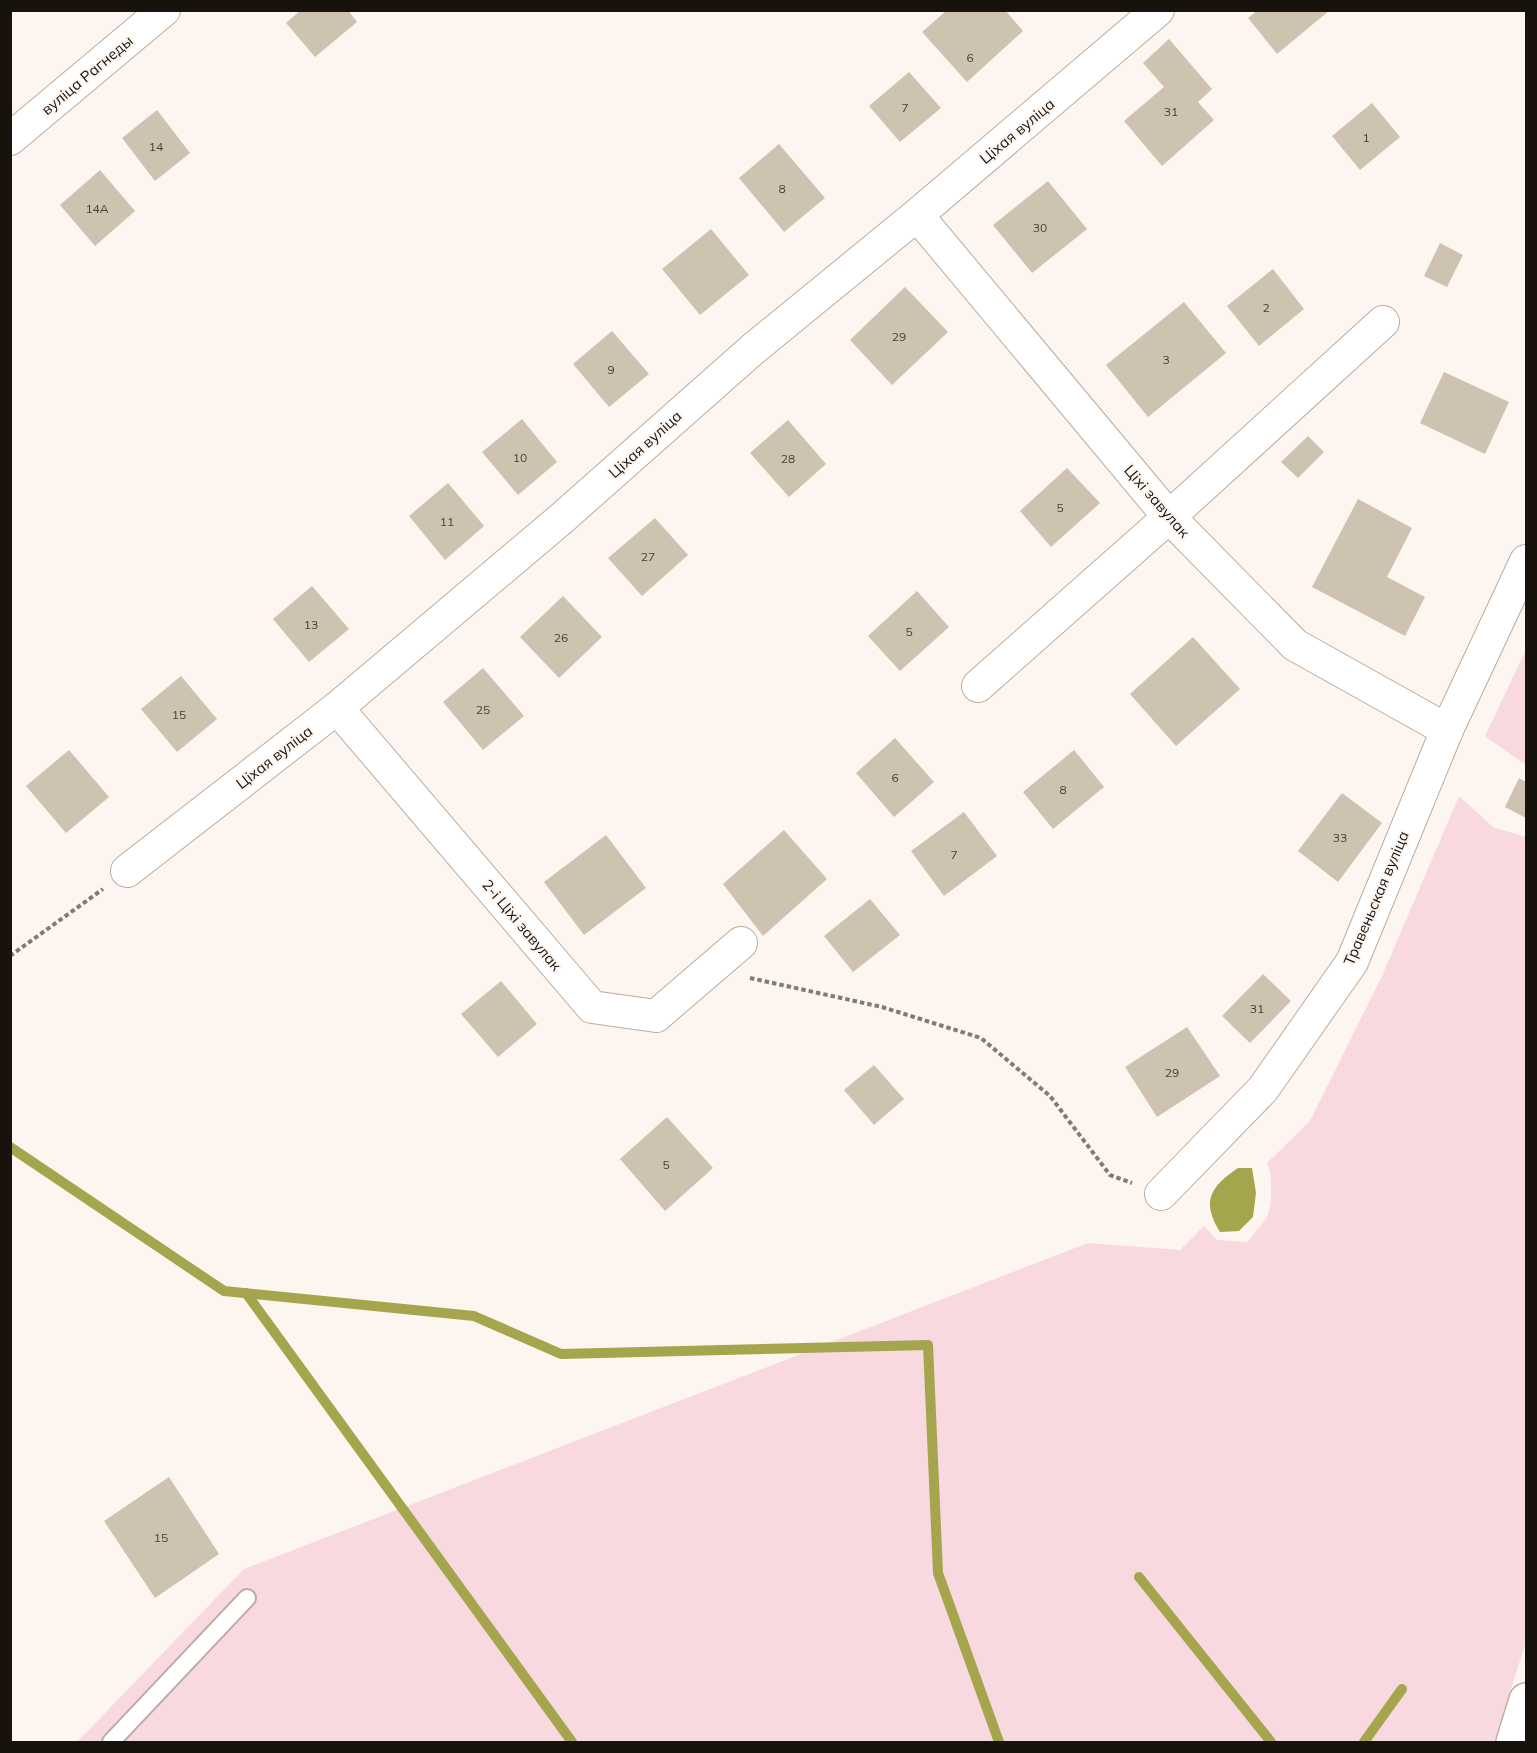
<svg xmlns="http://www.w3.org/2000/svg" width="1537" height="1753" viewBox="0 0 1537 1753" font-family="Mulish,sans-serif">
<rect width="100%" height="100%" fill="#fdf5ef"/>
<!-- green -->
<g fill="#f8d9e0">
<polygon points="1526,650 1526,765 1485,736"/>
<path d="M 1459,796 L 1493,827 L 1526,837 L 1526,1642 L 1494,1742 L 77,1742 L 244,1569 L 1088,1243 L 1180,1250 L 1204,1226 L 1217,1240 L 1247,1242 C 1266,1220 1272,1217 1271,1187 C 1271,1178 1271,1172 1267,1163 L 1310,1121 L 1382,976 Z"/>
</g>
<!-- water -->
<path fill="#a5a54e" d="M 1238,1168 L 1252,1168 L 1256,1193 L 1253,1217 L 1239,1231 L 1220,1232 C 1201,1201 1210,1187 1238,1168 Z"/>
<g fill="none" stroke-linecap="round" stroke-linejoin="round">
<!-- stream -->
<g stroke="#a5a54e" stroke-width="10">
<polyline points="10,1147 224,1291 474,1316 561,1354 928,1345 938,1573 999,1742"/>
<polyline points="246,1293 572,1742"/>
<polyline points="1139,1577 1271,1742"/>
<polyline points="1364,1742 1402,1689"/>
</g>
</g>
<!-- building -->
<g fill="#cec3b1">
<polygon points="301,10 348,10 357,22 315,57 286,23"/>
<polygon points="947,10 1005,10 1023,31 967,82 922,32"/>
<polygon points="1258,10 1330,10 1277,54 1248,18"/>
<polygon points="1169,39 1212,89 1198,102 1214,120 1162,166 1124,121 1164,87 1143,63"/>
<polygon points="909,72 941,108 900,142 869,106"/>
<polygon points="1372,103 1400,137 1360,170 1332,136"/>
<polygon points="157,110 190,153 155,181 122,138"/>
<polygon points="779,144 825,198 784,232 739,178"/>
<polygon points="100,170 135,211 95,246 60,205"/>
<polygon points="1048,181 1087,229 1032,273 993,225"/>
<polygon points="711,229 749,275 700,315 662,269"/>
<polygon points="1440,243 1463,255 1447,287 1424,276"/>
<polygon points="1273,269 1304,309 1259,346 1227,306"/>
<polygon points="905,287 948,332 892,385 850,340"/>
<polygon points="1184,302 1226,353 1148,417 1106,365"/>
<polygon points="612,331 649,374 609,407 573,364"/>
<polygon points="1444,372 1509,402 1485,454 1420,423"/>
<polygon points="522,419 557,462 518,495 482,452"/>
<polygon points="788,420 826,464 789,497 750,453"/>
<polygon points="1308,436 1324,452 1298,478 1281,462"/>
<polygon points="1067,468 1100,503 1051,547 1020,511"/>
<polygon points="448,483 484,526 445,560 409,516"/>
<polygon points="1358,499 1412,528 1387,577 1425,597 1405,636 1312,587"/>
<polygon points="655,518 688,555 642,596 608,558"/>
<polygon points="312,586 349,629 309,662 273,619"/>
<polygon points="917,591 949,627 900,671 868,636"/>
<polygon points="563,596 602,637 559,678 520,637"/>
<polygon points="1193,637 1240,689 1176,746 1130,694"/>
<polygon points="483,668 524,716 483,750 443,702"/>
<polygon points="181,676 217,719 177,752 141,709"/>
<polygon points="895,738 934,782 894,817 856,773"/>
<polygon points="69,750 109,797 66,833 26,786"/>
<polygon points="1074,750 1104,787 1053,829 1023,792"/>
<polygon points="1519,778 1526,782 1526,818 1505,807"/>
<polygon points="1342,793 1382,823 1338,882 1298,851"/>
<polygon points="964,812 997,856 944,896 911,851"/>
<polygon points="784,830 827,879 763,936 723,884"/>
<polygon points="606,835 646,888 584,935 544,882"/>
<polygon points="870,899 900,935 853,972 824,936"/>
<polygon points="1263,974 1291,1001 1250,1043 1222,1016"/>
<polygon points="501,981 537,1024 498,1057 461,1014"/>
<polygon points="1187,1027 1220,1076 1157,1117 1125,1067"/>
<polygon points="874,1065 904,1099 874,1125 844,1090"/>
<polygon points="667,1117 713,1168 665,1211 620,1159"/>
<polygon points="169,1477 219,1554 155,1598 104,1521"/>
</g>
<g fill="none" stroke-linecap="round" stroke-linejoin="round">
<defs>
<polyline id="service" points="111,1742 247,1598"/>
<g id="minor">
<polyline points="10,139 164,10"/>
<polyline points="917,215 1169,517 1295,645 1447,730"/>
<polyline points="978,686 1169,517 1383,322"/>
<polyline points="337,708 592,1007 656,1016 741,943"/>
<polyline points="127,871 337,708 561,519 753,349 917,215 1158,10"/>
<polyline points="1161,1194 1263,1089 1352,962 1447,730 1526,561"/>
</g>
<polyline id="secondary" points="1513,1742 1526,1700"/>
</defs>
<!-- service casing -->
<use href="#service" stroke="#beab9f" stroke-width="20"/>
<!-- minor casing -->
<use href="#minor" stroke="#beab9f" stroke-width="34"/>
<!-- secondary casing -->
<use href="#secondary" stroke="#beab9f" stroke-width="36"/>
<!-- path -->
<g stroke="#817a75" stroke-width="4" stroke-dasharray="4.5 3" stroke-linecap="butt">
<polyline points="10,956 103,889"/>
<polyline points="750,978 882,1007 981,1038 1050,1096 1110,1175 1132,1183"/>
</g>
<!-- service -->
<use href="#service" stroke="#fff" stroke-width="16"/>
<!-- minor -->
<use href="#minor" stroke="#fff" stroke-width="32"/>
<!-- secondary -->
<use href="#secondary" stroke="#fff" stroke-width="33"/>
</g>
<g text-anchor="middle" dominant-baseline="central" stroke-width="4.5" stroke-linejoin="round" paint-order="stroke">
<!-- number labels -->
<g font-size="12" fill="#463e36">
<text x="970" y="57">6</text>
<text x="905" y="107">7</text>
<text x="1171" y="111">31</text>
<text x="1366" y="137">1</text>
<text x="156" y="146">14</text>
<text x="782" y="188">8</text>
<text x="97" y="208">14А</text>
<text x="1040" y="227">30</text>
<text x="1266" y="307">2</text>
<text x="899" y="336">29</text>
<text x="1166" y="359">3</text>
<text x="611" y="369">9</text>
<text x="520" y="457">10</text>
<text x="788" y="458">28</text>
<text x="1060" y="507">5</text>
<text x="447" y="521">11</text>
<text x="648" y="556">27</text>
<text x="311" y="624">13</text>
<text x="909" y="631">5</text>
<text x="561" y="637">26</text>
<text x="483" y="709">25</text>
<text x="179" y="714">15</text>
<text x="895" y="777">6</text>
<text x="1063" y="789">8</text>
<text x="1340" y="837">33</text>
<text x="954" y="854">7</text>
<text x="1257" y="1008">31</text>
<text x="1172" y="1072">29</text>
<text x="666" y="1164">5</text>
<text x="161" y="1537">15</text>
</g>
<!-- street labels -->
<g font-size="15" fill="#18120d" stroke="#fdf5ef">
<text transform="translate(87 75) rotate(-40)">вуліца Рагнеды</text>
<text transform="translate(1017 131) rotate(-40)">Ціхая вуліца</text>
<text transform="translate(645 444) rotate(-42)">Ціхая вуліца</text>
<text transform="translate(1157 501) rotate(49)">Ціхі завулак</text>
<text transform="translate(274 757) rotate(-38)">Ціхая вуліца</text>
<text transform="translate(1376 898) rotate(-67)">Травеньская вуліца</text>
<text transform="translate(522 925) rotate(50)">2-і Ціхі завулак</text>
</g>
</g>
<!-- border -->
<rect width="1537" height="1753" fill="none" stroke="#18120d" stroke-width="24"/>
</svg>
